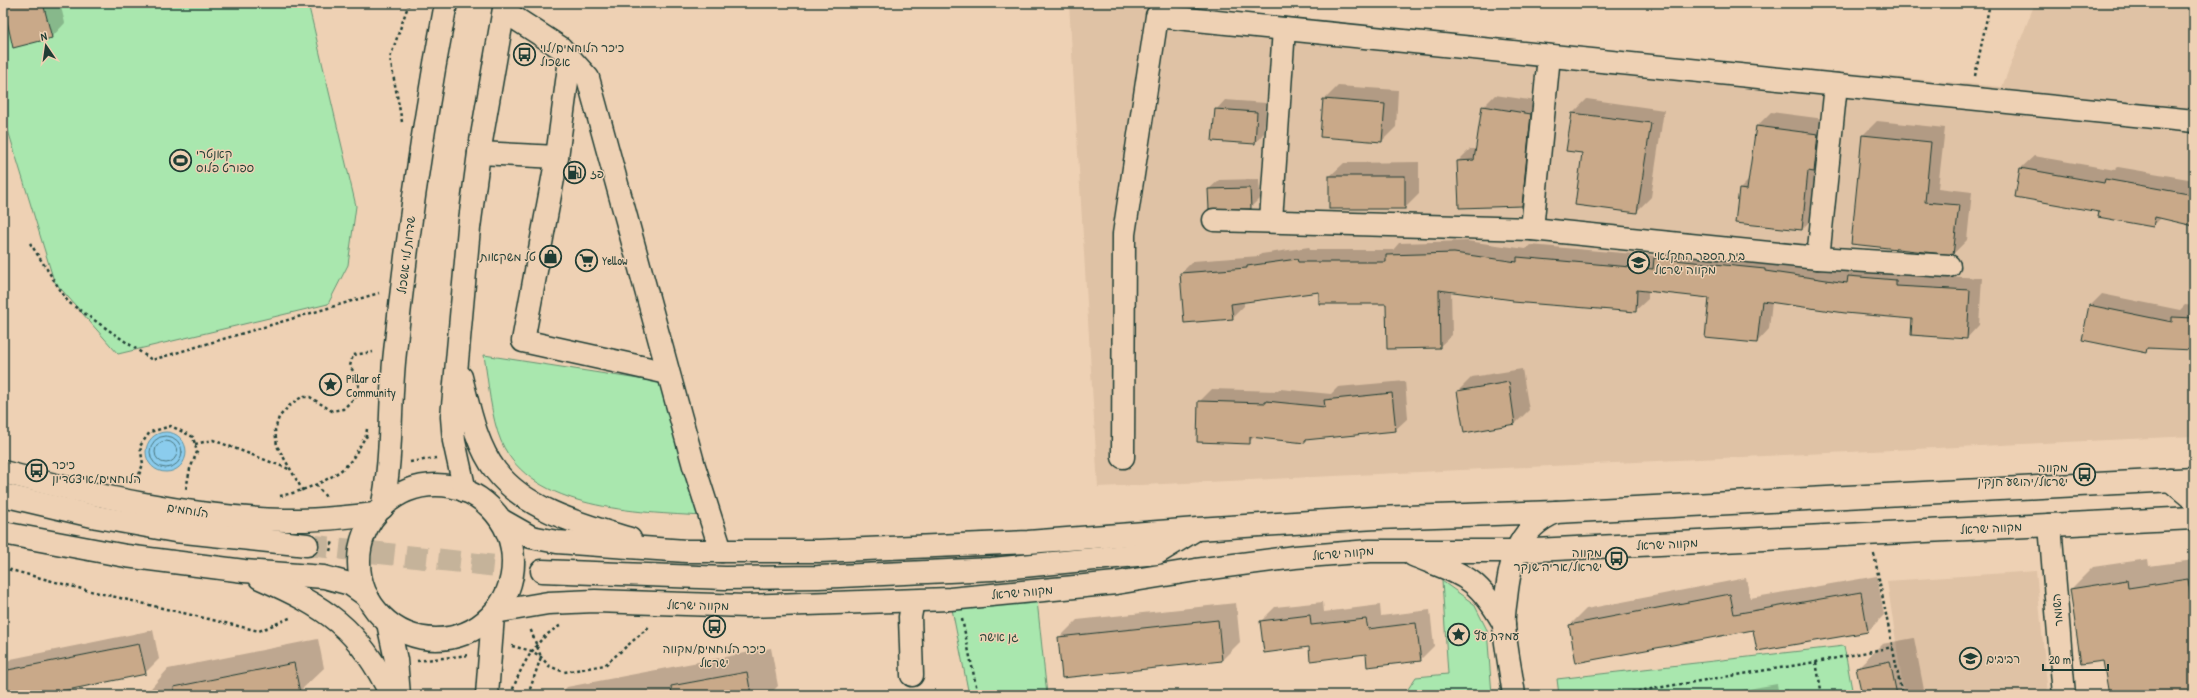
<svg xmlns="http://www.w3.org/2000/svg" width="2197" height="698" viewBox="0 0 2197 698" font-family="'Patrick Hand','Playpen Sans Hebrew',sans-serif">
<rect width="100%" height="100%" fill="#eed1b4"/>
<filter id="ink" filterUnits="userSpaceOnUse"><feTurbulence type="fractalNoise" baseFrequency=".025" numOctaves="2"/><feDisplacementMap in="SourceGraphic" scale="8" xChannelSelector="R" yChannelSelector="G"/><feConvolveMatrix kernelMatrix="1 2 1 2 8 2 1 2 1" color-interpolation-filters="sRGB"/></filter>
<g filter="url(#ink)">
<!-- built -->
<g fill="#dfc2a5">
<polygon points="1069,3 1091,3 1411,32 2002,87 2035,3 2194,3 2194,436 1098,487"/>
<polygon points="2036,571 2048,695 1904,695 1887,581"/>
</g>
<!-- green -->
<g fill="#a9e7ae" stroke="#649271">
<polygon points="3,3 308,3 356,206 348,265 328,304 118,354 54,281 3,114"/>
<path d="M 484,355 L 664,383 L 703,516 C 639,512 531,511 501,441 C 491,418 488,380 484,355 Z"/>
<polygon points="1442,581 1474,604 1487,630 1492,695 1404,695 1416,677 1448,674"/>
<polygon points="1036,591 1047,695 969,695 950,599"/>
<polygon points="1844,646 1853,695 1788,695 1787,690 1759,695 1559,695 1557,679"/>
</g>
<!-- water -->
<circle fill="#8bcced" stroke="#6093a3" cx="166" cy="452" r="20"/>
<!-- shadow -->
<g fill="#0003">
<polygon points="3,3 60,3 65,23 52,37"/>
<polygon points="1338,86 1398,90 1396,127 1382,141 1324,100"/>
<polygon points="1495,95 1543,102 1534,193 1521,205 1458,161 1470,149 1476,149 1483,107"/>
<polygon points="1587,99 1664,110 1651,197 1637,211 1583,152 1567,150 1573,113"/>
<polygon points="1225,100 1266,103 1264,133 1255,143 1216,110"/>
<polygon points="1771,112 1832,120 1816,215 1802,229 1740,189 1749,180 1757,126"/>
<polygon points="1877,121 1945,128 1938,188 1972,192 1967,240 1953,254 1863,135"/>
<polygon points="2034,156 2115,170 2118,167 2194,180 2194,225 2161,218 2153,226 2100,211 2021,168"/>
<polygon points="1419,162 1419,194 1405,208 1330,176 1344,163"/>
<polygon points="1259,179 1260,198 1250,208 1209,189 1219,180"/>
<polygon points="1467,241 1526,249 1530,245 1657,256 1667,246 1908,274 1982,278 1979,325 1967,338 1913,318 1772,301 1769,329 1757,342 1710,297 1648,291 1648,299 1635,311 1451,290 1452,335 1439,347 1387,303 1320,291 1244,302 1244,306 1232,318 1181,273 1193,261 1259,256 1261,254 1309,247 1310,250 1393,250 1399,243"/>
<polygon points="2102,294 2180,310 2185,305 2194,306 2194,349 2150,347 2145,352 2090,306"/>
<polygon points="1522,369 1529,410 1515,424 1458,391 1472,377"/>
<polygon points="1405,381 1408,418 1395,430 1307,439 1304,442 1255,436 1249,442 1199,402 1212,389 1278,391 1280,389 1331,394 1338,387"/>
<polygon points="2148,559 2149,566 2194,560 2194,695 2110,695 2104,660 2071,589 2093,567"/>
<polygon points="1877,576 1884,615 1868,631 1757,650 1754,629 1570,625 1586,609 1746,578 1750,598"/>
<polygon points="1323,602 1324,612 1380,605 1381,616 1430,610 1434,646 1420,660 1310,646 1261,621 1275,607"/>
<polygon points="1236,603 1240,642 1222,660 1059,638 1077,620"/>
<polygon points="153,630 159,659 145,673 38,695 3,695 3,667 11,659"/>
<polygon points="1914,638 1925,695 1863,695 1857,668 1882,644"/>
<polygon points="318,639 324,668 299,692 284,695 145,695 168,669"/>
<polygon points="771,648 778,686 769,695 559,695 567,687"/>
<polygon points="1777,684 1779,695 1713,695"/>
</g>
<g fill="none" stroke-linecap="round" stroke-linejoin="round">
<!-- shore -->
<g stroke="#4a767e" stroke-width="1">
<circle cx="166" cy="452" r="16"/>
<circle cx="166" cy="452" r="11"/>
</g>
</g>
<!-- building -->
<g fill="#c9a989" stroke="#1f3d34">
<polygon points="3,3 43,3 52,38 13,48"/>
<polygon points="1323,99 1385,104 1382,142 1320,137"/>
<polygon points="1482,106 1531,114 1522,206 1459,208 1457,161 1474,160"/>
<polygon points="1215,109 1257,112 1255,144 1212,141"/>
<polygon points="1572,113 1651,123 1637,213 1575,205 1582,153 1566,151"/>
<polygon points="1756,126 1818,134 1814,172 1808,171 1802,230 1735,223 1739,189 1747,190"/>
<polygon points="1862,135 1931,142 1925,202 1959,205 1953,255 1851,244"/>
<polygon points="2020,168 2104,183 2105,179 2194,195 2194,226 2155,217 2153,227 2098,217 2099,212 2015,197"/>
<rect x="1329" y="176" width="76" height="33"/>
<polygon points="1250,188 1251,209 1209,209 1208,189"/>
<polygon points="1454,253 1517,262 1517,257 1653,269 1654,258 1765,269 1765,271 1847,283 1848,276 1896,280 1896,286 1970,290 1967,339 1911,335 1912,319 1845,313 1762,301 1757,343 1705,338 1709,298 1637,290 1636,312 1513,302 1513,300 1439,290 1440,348 1387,349 1386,304 1319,304 1319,292 1231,304 1233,319 1184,323 1180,273 1247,268 1247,266 1297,259 1298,262 1386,262 1386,255"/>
<polygon points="2089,305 2172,322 2172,317 2194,318 2194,350 2147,348 2146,353 2082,340"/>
<polygon points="1509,382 1515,424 1464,433 1457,391"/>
<polygon points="1392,393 1396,431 1305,440 1305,443 1250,437 1250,444 1197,442 1198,401 1266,403 1266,401 1325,407 1324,400"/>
<polygon points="2188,579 2194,617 2194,695 2109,695 2103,661 2081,664 2070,589 2127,580 2128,588"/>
<polygon points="1861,592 1868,632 1757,651 1753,630 1576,663 1569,625 1730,594 1734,614"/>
<polygon points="1310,615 1311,625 1366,619 1368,629 1416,623 1421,661 1367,667 1366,654 1310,661 1309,647 1264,653 1260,621"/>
<polygon points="1218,620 1222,661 1062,678 1058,637"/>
<polygon points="139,644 146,674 43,695 3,695 3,671"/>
<polygon points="1890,661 1897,695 1862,695 1856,668"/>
<polygon points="294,663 300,693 290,695 175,695 174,687"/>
<polygon points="747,672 751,695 672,695 671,686"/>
</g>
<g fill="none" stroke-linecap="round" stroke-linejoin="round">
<!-- major-tunnel -->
<polyline stroke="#c5b39a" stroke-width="22" stroke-dasharray="22 11" stroke-linecap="butt" points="307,545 542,571"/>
<defs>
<g id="minor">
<polyline points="504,11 561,48 588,78 694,466 721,551"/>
<polyline points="570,59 557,157 523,341 668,373"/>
<polyline points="479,153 557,157"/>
<polyline points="1214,220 1532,229 1818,258 1949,266"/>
<polyline points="1271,220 1284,29"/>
<polyline points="1532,229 1549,56"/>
<polyline points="1818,258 1836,85"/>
<polyline points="1123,457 1124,234 1157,16 2194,121"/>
<polyline points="2170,480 2194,500"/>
<polyline points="2050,525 2064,695"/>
<polyline points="388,623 396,660 399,695"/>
<polyline points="912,675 910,617 913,601"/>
<polyline points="487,695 493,615"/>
<path d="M 1514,695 C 1511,672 1506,649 1504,626 C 1503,617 1505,607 1506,598 C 1510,560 1518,528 1556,512"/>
</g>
<g id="major">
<path d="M 461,377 C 469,408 476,445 496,471 C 527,511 584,525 630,539"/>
<path d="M 3,472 C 92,495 193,518 285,520 C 315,521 346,517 376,514"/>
<circle cx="436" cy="562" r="77"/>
<polyline points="465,491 454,441 452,417 469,228 479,153 505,3"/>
<polyline points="3,495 97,517 175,531 307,545"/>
<path d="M 382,508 C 393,457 389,404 395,352 C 407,235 424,119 446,3"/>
<polyline points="501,520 531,537 557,542 686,551 819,551 1028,542 1197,529 1376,518 1556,512 2194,479"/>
<polyline points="3,533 126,556 244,571 324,577 350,584 367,596"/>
<path d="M 1413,555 C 1462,575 1477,575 1504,624"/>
<polyline points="542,571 725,578 818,577 992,569 1157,553 1193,531"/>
<path d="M 260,578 C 326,607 359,628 391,695"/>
<polyline points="495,612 548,603 595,601 746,606 950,599 1116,583 1196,570 1295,557 1370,551 1515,551 2194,518"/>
</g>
</defs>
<!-- minor casing -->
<use href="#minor" stroke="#1f3d34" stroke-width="25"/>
<!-- major casing -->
<use href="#major" stroke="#1f3d34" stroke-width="25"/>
<!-- path -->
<g stroke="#1f3d34" stroke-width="2.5" stroke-dasharray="3 3" stroke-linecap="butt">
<polyline points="1975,76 1990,3"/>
<polyline points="402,122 390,58 409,3"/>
<polyline points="30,243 68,302 152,360 379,293"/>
<polyline points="367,429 366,436 368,439"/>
<polyline points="195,444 213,440 289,469"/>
<polyline points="410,462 436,458"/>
<polyline points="137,480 143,464 140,446 150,432 171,426 193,437 197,452 190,469 186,489"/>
<polyline points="316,485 326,497"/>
<polyline points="303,491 277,446 275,430 279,417 292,403 302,397 310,397 332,411 343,409 358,395 359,381 350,366 353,355 373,352"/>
<path d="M 280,496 C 301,492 332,480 347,465 C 355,457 360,445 366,436"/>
<polyline points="2191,545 2194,554"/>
<polyline points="330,551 333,541"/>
<polyline points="1874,554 1902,695"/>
<polyline points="3,568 82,589 259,631 292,617"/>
<polyline points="962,619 978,695"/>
<polyline points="512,646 532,651 541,657 549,666 564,672 605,665 650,626"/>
<polyline points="417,661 469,655"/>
<polyline points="1816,662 1822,695"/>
<path d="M 511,695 C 519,670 535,638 560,626"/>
<polyline points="528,695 541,657 530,628"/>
<polyline points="1614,695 1816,662 1893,647"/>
</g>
<!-- minor -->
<use href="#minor" stroke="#eed1b4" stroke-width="22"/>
<!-- major -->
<use href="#major" stroke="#eed1b4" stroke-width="22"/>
</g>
</g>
<!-- icons -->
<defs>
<symbol id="bus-ring" viewBox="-11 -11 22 22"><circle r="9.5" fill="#eed1b4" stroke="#1f3d34" stroke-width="1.5"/><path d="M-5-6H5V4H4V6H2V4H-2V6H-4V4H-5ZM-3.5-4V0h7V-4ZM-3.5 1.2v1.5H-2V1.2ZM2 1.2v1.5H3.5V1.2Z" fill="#1f3d34"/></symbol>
<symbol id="stadium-ring" viewBox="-11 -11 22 22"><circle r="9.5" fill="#eed1b4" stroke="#1f3d34" stroke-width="1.5"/><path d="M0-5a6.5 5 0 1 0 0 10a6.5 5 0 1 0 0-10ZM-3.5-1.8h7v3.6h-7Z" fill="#1f3d34"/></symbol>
<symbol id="fuel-ring" viewBox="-11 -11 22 22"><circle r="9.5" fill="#eed1b4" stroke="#1f3d34" stroke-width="1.5"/><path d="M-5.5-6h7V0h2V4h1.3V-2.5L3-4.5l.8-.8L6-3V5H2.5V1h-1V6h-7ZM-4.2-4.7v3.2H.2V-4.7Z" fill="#1f3d34"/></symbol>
<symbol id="shop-ring" viewBox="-11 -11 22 22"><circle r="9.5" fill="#eed1b4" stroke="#1f3d34" stroke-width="1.5"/><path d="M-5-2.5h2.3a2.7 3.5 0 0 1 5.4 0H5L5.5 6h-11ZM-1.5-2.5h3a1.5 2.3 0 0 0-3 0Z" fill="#1f3d34"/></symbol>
<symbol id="supermarket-ring" viewBox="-11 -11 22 22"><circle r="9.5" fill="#eed1b4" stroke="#1f3d34" stroke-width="1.5"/><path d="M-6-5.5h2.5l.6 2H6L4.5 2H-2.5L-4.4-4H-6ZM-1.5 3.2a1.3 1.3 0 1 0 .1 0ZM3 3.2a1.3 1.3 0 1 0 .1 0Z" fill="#1f3d34"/></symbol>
<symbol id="school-ring" viewBox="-11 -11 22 22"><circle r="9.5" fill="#eed1b4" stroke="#1f3d34" stroke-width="1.5"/><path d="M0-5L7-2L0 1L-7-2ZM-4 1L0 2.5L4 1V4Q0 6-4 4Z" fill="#1f3d34"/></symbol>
<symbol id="sight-ring" viewBox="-11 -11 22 22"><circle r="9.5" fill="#eed1b4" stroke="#1f3d34" stroke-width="1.5"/><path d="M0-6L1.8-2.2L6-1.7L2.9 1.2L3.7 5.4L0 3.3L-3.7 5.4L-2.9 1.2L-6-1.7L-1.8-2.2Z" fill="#1f3d34"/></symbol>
</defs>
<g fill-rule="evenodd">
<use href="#bus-ring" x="512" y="42" width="25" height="25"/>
<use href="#stadium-ring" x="168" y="148" width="25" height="25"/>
<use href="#fuel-ring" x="562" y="160" width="25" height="25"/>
<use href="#shop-ring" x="538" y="244" width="25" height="25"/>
<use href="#supermarket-ring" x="574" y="248" width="25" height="25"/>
<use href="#school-ring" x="1626" y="250" width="25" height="25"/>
<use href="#sight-ring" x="318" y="372" width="25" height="25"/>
<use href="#bus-ring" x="24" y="458" width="25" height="25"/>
<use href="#bus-ring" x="2072" y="462" width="25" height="25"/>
<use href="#bus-ring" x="1604" y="546" width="25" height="25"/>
<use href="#bus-ring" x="702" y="614" width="25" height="25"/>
<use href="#sight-ring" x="1446" y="622" width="25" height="25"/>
<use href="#school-ring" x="1958" y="646" width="25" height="25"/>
</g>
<g text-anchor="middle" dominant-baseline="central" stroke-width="3" stroke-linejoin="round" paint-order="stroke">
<!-- poi labels -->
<g font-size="12" fill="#1f3d34" stroke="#eed1b4" text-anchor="start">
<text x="540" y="47">כיכר הלוחמים/לוי<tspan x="540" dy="14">אשכול</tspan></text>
<text x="196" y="153">קאנטרי<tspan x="196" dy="14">ספורט פלוס</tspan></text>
<text x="590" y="173">פז</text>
<text x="1654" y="255">בית הספר החקלאי<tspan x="1654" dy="14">מקווה ישראל</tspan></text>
<text x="536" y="256" text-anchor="end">טל משקאות</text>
<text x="602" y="260">Yellow</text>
<text x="346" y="378">Pillar of<tspan x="346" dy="14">Community</tspan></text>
<text x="52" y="464">כיכר<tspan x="52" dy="14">הלוחמים/איצטדיון</tspan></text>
<text x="2068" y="467" text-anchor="end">מקווה<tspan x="2068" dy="14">ישראל/יהושע חנקין</tspan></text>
<text x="1602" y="552" text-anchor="end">מקווה<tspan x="1602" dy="14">ישראל/אריה שנקר</tspan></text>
<text x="1474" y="635">עמדת עץ</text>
<text x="714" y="648" text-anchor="middle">כיכר הלוחמים/מקווה<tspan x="714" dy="14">ישראל</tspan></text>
<text x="1986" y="658">רביבים</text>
</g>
<!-- street labels -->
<g font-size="12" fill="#1f3d34" stroke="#eed1b4">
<text transform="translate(406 255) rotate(-83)">שדרות לוי אשכול</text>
<text transform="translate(188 510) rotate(9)">הלוחמים</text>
<text transform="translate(1991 528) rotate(-3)">מקווה ישראל</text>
<text transform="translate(1667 544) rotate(-3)">מקווה ישראל</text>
<text transform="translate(1343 553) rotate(-5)">מקווה ישראל</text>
<text transform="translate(1022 592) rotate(-5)">מקווה ישראל</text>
<text transform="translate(698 605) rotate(1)">מקווה ישראל</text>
<text transform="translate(2057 610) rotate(-95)">השומר</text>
</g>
<!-- park labels -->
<g font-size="12" fill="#26463a" stroke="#eed1b4">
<text x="999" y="636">גן אישה</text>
</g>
</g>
<!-- margin -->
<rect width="2197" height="698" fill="none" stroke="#eed1b4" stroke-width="16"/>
<rect x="8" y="8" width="2181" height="682" fill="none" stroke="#1f3d34" stroke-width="1.5" filter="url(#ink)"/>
<!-- north arrow -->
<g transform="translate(46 46) rotate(347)" stroke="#eed1b4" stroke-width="3" paint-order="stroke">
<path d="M0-3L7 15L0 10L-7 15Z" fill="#1f3d34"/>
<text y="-6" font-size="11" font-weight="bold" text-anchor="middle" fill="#1f3d34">N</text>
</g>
<!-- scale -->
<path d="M2043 664v6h65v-6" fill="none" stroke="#1f3d34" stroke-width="2"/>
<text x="2049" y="664" font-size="12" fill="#1f3d34" stroke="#eed1b4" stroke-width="3" paint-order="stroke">20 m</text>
</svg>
